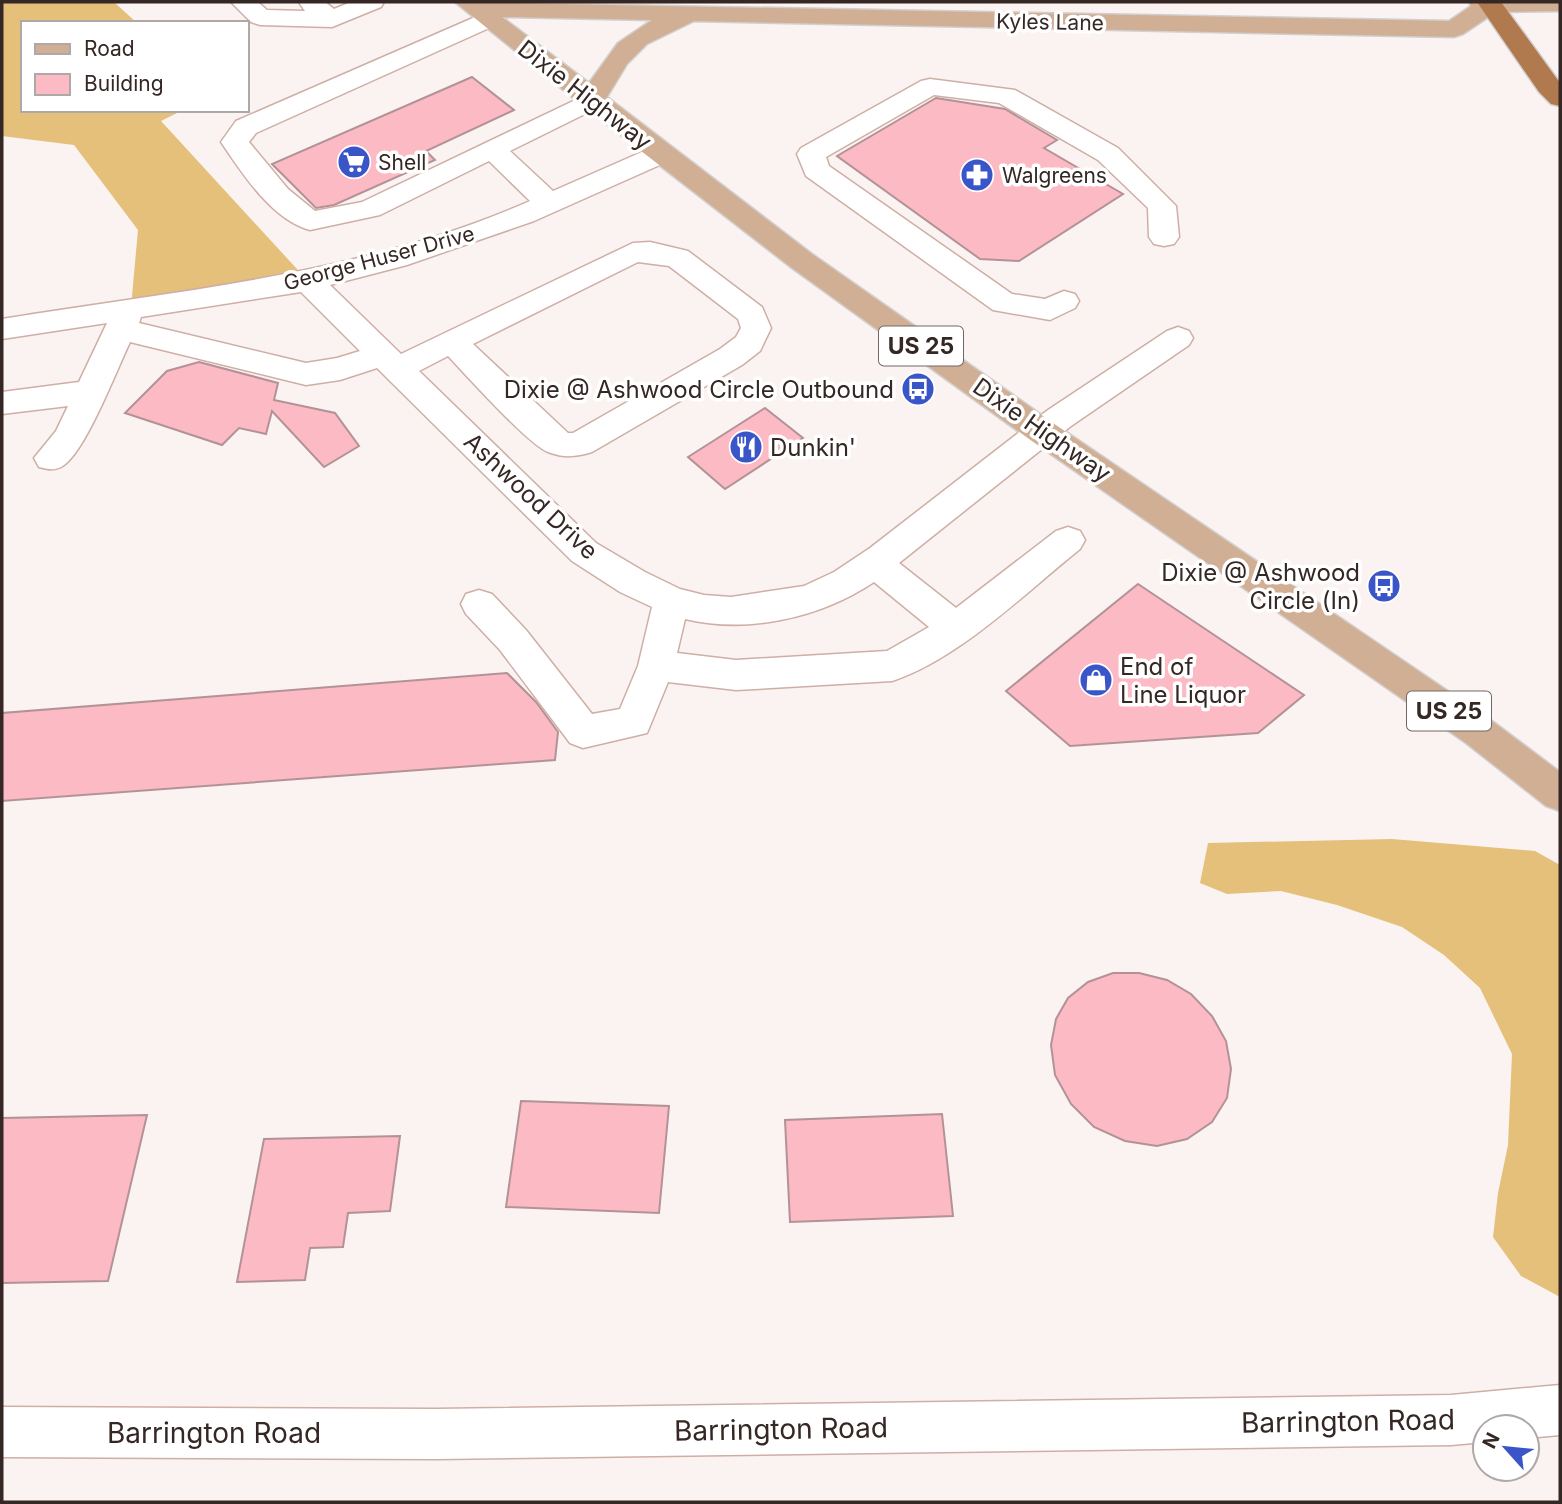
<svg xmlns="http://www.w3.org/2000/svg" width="1562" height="1504" viewBox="0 0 1562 1504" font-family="Inter,sans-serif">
<rect width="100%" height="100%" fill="#faf3f1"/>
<!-- forest -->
<g fill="#e4c07b">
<polygon points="2,2 114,2 137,23 23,23 23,110 183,110 161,121 308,281 131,307 138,230 74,145 2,136"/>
<polygon points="1392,839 1535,851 1560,865 1560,1297 1521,1276 1493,1237 1498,1193 1508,1145 1512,1054 1480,988 1444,955 1402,927 1337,905 1281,891 1227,894 1200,883 1208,843"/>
</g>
<!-- building -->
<g fill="#fcbac5" stroke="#b39296" stroke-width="2">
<polygon points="472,77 514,110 426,151 435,160 334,205 316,208 272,164"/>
<polygon points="936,98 1005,109 1057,140 1044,148 1123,194 1019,261 980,259 837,156"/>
<polygon points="199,362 278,383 274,400 335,413 359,446 324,467 272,411 266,434 239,428 222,445 125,413 167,371"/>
<polygon points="765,408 803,438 725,489 688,457"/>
<polygon points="1138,584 1304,695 1258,733 1070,746 1006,691"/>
<polygon points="507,673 536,702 558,732 555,760 2,801 2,713"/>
<polygon points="1113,973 1139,973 1167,980 1191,994 1212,1016 1226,1041 1231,1069 1227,1098 1212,1122 1187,1139 1157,1146 1125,1141 1094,1127 1071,1104 1055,1075 1051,1045 1056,1019 1068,998 1088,982"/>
<polygon points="521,1101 669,1106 659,1213 506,1207"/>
<polygon points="942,1114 953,1216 790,1222 785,1120"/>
<polygon points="147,1115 108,1281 2,1283 2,1118"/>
<polygon points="400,1136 390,1211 348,1213 343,1247 310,1248 305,1280 237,1282 264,1139"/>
</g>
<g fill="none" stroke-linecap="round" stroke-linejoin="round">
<defs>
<g id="minor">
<polygon points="231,2 258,2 267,10 305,11 300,4 301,2 325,2 334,9 351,2 384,2 381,7 332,27 260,25 251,22"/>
<path d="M 489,11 L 498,14 L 502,19 L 498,24 L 256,133 L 249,142 L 288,189 L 315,211 L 362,202 L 592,92 L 601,94 L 605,100 L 601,106 L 510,151 L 553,191 L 651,148 L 661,146 L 671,148 L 675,154 L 671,160 L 534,221 L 407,265 L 330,285 L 401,354 L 633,243 L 650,242 L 688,251 L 762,307 L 771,328 L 760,351 L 742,365 L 592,452 C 576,457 564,458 548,452 C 527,443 468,377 448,356 L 419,371 L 596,543 L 645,572 L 680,589 L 704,595 L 731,597 L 804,586 L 834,572 L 870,548 L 1048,410 L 1167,331 L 1178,327 L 1189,331 L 1193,338 L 1189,345 L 1071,426 L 899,563 L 956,608 L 1056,531 L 1068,527 L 1080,531 L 1085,540 L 1080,549 C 1025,593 959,659 892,681 L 736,690 L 668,682 L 647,733 L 583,748 L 570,743 L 500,650 L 466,614 L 461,604 L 466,594 L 479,590 L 492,594 L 526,630 L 592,714 L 620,709 L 638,666 L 652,607 L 620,592 L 572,561 L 377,368 L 340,380 L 306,385 L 130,342 C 117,369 84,456 61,467 C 53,471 47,469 39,467 L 34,458 L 56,431 L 68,406 L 2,414 L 2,392 L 79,382 L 107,323 L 2,339 L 2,319 C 179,290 363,275 530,201 L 489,161 L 380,215 L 310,230 C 272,220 242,173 221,142 L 236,121 ZM 638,262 L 669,266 L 738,319 L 741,328 L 736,337 L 720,349 L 573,433 L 568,433 L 473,344 ZM 301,292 L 360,351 L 337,358 L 306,363 L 139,323 L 141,317 ZM 874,582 L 929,627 L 887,651 L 736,660 L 677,653 L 685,619 C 748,634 820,618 874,582 Z"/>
<polygon points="930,79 1015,90 1118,148 1176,206 1179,237 1174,244 1164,246 1154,244 1149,237 1148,208 1098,160 999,103 934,95 826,157 829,166 1012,294 1045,299 1064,291 1075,294 1079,301 1075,308 1050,320 993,310 806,176 797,154 801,148 921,81"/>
<polygon points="1560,1385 1560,1435 1527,1438 1527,1427 1485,1427 1485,1442 1451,1445 436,1459 2,1457 2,1407 436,1409 1451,1395"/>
</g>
<path id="major" d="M 455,2 L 1449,21 L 1471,6 L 1469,2 L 1560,2 L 1560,11 L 1496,12 L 1463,34 L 1454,37 L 694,21 L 647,44 L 627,64 L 607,97 L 812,254 L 1053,423 L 1492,721 L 1560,772 L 1560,811 L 1546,806 L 1466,743 L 1029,439 L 792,268 L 583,106 ZM 502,17 L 652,20 L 618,43 L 589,83 Z"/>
<polygon id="highway" points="1477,2 1501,2 1560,83 1560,106 1551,104 1539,92"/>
</defs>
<!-- minor casing -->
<use href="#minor" stroke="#cfaea6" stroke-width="3"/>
<!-- major casing -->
<use href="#major" stroke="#d2cfcf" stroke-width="3"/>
<!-- highway casing -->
<use href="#highway" stroke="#d2cfcf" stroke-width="3"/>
<!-- minor -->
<use href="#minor" fill="#fff" fill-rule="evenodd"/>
<!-- major -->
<use href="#major" fill="#d0af95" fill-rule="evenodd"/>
<!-- highway -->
<use href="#highway" fill="#b0794e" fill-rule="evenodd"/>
</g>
<!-- icons -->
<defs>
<symbol id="supermarket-disc" viewBox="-11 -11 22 22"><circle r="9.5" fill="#3a55c7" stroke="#fff"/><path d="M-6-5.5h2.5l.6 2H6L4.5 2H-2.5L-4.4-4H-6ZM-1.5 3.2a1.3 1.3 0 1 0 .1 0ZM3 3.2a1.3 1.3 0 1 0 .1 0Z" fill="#fff"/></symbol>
<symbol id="pharmacy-disc" viewBox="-11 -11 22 22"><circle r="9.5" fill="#3a55c7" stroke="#fff"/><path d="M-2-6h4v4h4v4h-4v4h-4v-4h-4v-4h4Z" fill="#fff"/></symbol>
<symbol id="bus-disc" viewBox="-11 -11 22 22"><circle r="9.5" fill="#3a55c7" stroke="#fff"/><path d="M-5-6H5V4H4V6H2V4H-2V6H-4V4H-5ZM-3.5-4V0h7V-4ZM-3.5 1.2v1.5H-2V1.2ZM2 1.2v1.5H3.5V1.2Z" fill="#fff"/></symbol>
<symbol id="restaurant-disc" viewBox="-11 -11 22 22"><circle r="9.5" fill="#3a55c7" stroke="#fff"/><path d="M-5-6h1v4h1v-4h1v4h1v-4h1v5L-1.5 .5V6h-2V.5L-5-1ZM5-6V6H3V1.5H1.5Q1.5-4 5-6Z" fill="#fff"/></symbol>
<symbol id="shop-disc" viewBox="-11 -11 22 22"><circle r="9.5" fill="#3a55c7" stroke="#fff"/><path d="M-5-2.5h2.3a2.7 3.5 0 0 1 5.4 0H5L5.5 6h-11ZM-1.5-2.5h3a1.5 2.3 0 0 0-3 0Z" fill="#fff"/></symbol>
</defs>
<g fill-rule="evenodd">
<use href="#supermarket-disc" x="335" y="143" width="38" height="38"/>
<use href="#pharmacy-disc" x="958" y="156" width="38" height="38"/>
<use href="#bus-disc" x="899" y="370" width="38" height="38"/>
<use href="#restaurant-disc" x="727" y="428" width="38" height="38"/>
<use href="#bus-disc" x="1365" y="567" width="38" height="38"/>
<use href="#shop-disc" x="1077" y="661" width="38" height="38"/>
</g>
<g text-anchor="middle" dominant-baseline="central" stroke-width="7" stroke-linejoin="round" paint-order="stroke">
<!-- far-street labels -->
<g font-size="21" fill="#342724" stroke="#fff">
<text transform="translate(1050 22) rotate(1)">Kyles Lane</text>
<text transform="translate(379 258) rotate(-15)">George Huser Drive</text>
</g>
<!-- far-poi labels -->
<g font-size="21" fill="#342724" stroke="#fff" text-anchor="start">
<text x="378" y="162">Shell</text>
<text x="1002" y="175">Walgreens</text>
</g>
<!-- shield labels -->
<g fill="#fff" stroke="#716866" stroke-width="2">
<rect x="879" y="326.5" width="84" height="39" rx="5"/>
<rect x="1407" y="691.5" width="84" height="39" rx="5"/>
</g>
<g font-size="23" font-weight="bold" fill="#342724">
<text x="921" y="346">US 25</text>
<text x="1449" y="711">US 25</text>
</g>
<!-- street labels -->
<g font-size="24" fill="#342724" stroke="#fff">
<text transform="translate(585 95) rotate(38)">Dixie Highway</text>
<text transform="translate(1042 430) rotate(35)">Dixie Highway</text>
<text transform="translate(531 496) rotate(43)">Ashwood Drive</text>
</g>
<!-- poi labels -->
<g font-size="24" fill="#342724" stroke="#fff" text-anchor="end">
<text x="894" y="389">Dixie @ Ashwood Circle Outbound</text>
<text x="770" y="447" text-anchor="start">Dunkin'</text>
<text x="1360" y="572">Dixie @ Ashwood<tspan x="1360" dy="28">Circle (In)</tspan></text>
<text x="1120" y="666" text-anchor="start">End of<tspan x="1120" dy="28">Line Liquor</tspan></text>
</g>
<!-- near-street labels -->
<g font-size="28" fill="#342724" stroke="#fff">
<text transform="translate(1348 1421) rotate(-1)">Barrington Road</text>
<text transform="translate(781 1429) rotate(-1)">Barrington Road</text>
<text x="214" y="1433">Barrington Road</text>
</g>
</g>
<!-- border -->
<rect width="1562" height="1504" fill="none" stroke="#342724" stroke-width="7"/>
<!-- legend -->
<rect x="21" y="21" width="228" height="91" fill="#ffffff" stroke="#aea9a7" stroke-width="2"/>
<rect x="35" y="44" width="35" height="10" fill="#d0af95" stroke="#aea9a7" stroke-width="2"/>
<text x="84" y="56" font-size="21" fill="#342724">Road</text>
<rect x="35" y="74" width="35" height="21" fill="#fcbac5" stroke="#aea9a7" stroke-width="2"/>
<text x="84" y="91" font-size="21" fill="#342724">Building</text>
<!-- north arrow -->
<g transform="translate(1506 1448) rotate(297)"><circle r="33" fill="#ffffff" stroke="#aea9a7" stroke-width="2"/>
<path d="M0-5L12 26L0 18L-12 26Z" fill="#3a55c7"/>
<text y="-10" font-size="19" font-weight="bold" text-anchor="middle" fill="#342724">N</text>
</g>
</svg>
